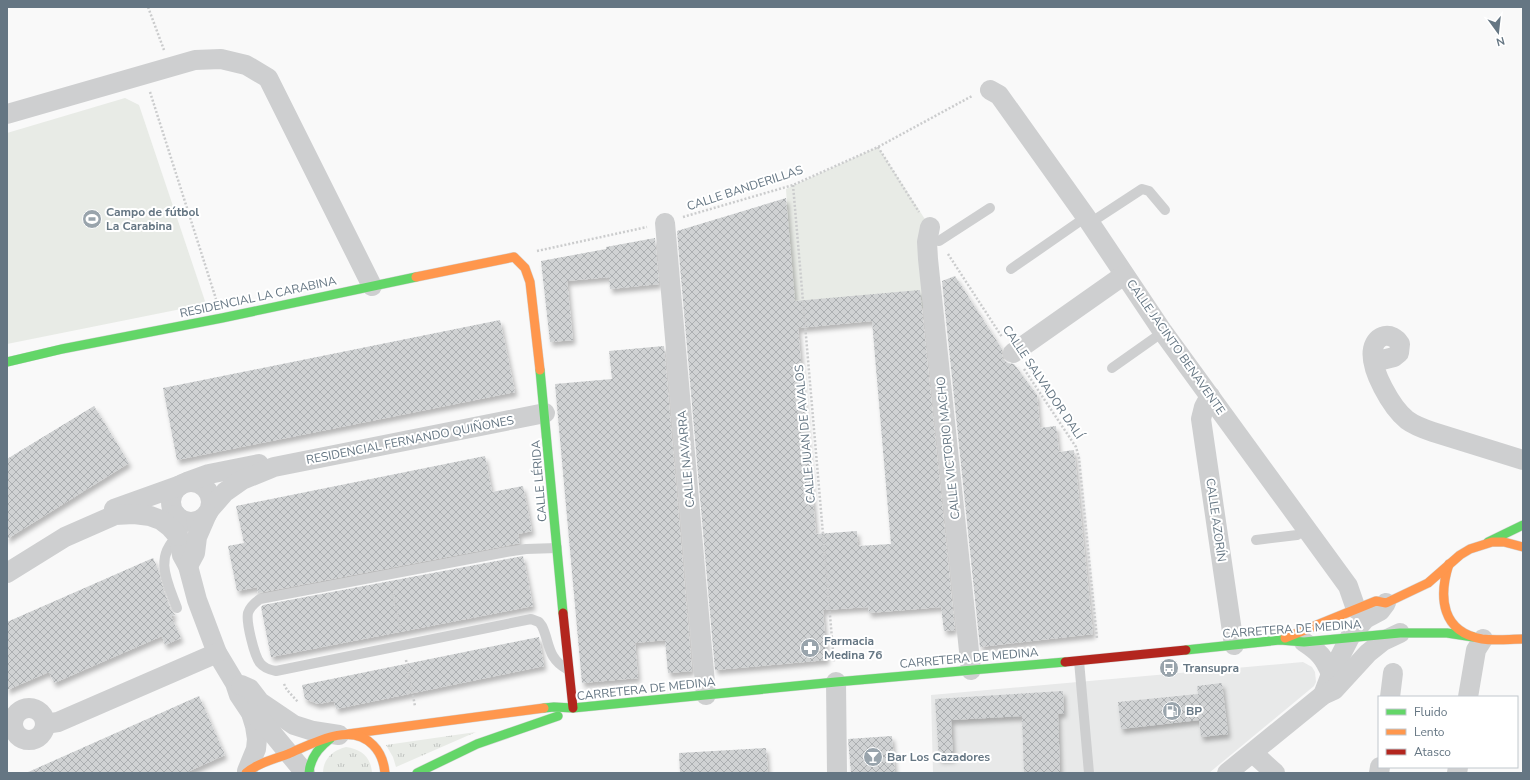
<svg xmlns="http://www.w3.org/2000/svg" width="1530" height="780" viewBox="0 0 1530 780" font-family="'Nunito Sans',sans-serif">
<defs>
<pattern id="grass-tufts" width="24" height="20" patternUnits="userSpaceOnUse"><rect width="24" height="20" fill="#e8ebe6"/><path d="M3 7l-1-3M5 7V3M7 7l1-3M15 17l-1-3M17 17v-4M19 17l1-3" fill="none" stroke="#c0c3c0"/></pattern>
<pattern id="building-cross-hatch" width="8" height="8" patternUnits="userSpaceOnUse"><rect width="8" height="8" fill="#d0d2d3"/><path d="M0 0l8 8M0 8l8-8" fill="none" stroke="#acafb1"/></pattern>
<filter id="shadow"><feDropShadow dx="2.5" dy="4.5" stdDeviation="2" flood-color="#0004"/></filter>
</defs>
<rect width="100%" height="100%" fill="#f9f9f9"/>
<!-- built -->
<polygon fill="#e8e9e9" points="1303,662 1312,667 1315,672 1316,682 1314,686 1209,773 933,773 931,695"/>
<!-- grass -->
<g fill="url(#grass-tufts)">
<polygon points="476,732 396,767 393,757 386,745"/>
<path d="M 346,747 C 361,749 371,757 372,773 L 323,773 C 323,759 333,750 346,747 Z"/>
</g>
<!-- park -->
<g fill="#e8ebe6">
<polygon points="125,98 139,105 206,304 7,344 7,133"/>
<polygon points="878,147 930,227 933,307 805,320 793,307 786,189"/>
</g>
<!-- building -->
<g fill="url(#building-cross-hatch)" fill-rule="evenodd" filter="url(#shadow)">
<path d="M 786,198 L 795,301 L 920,290 L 955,630 L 944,631 L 941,607 L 869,613 L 868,607 L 823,610 L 827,660 L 715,670 L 677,231 ZM 872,321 L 891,544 L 858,546 L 857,531 L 816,534 L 798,328 Z"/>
<polygon points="655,238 659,284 610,289 609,277 567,281 573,340 550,342 541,261 606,249 606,247"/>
<polygon points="955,276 1002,349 1002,354 1003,359 1008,363 1014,364 1037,395 1040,428 1056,426 1059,452 1074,450 1093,634 980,647 942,281"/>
<polygon points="500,320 515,392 177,460 163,388"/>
<polygon points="664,346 692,671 668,673 665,640 635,643 638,678 582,683 555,384 612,379 609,351"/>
<polygon points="94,406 129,463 7,539 7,459"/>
<polygon points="485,456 492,492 523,486 532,531 518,534 520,543 258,593 257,587 237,591 228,546 244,543 236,506"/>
<polygon points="523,556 533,606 271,657 261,607 263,605"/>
<polygon points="153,558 158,569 164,591 171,610 175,615 171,616 181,638 165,645 162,636 54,683 49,672 7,690 7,622"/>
<polygon points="539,637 544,666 336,709 334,701 318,704 305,699 302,685"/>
<polygon points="1222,683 1228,734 1201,737 1199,720 1121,729 1118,702 1198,694 1197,686"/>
<polygon points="1063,691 1064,713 1058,714 1060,773 1024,773 1022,716 951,720 953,758 939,759 935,699"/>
<polygon points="199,696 225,755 185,773 26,773"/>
<polygon points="892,736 895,773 851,773 848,739"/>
<polygon points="766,748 768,773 680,773 679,753"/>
</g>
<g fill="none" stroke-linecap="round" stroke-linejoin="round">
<defs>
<g id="fast">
<polyline points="7,362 62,349 222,318 416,277"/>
<polyline points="540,370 563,613"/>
<polyline points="1488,542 1523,525"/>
<polyline points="1186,650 1280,640 1304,642 1400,633 1447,633 1473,637"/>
<polyline points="544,708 554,707 573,708 836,682 1065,662"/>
<path d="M 309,773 C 310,758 318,748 330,739"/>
<polyline points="417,773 477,744 558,716"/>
</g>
<g id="slow">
<polyline points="416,277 514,257 525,268 530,282 540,370"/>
<path d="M 1449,564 C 1438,598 1442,632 1482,639 C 1496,641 1510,639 1523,639"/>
<polyline points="1285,638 1376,601 1386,603 1428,583 1460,555 1470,549 1492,542 1504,542 1523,547"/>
<polyline points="348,734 544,708"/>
<path d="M 246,773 C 258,763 274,759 288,754 C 312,744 350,721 373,745 C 381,753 384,762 385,773"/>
</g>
<g id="jam">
<polyline points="563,613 573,708"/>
<polyline points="1065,662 1186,650"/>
</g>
</defs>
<!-- fast casing -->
<use href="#fast" stroke="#d5d6d7" stroke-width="10"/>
<!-- slow casing -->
<use href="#slow" stroke="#d5d6d7" stroke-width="10"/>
<!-- jam casing -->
<use href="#jam" stroke="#d5d6d7" stroke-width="10"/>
<!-- path -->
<g stroke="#cbcccd" stroke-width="2.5" stroke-dasharray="2 2" stroke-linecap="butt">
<polyline points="148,7 164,50"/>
<polyline points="150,92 216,299"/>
<polyline points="878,147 919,212"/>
<polyline points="793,185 834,662"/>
<polyline points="683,217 793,185 878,147 972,96"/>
<polyline points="537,251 647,227"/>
<polyline points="948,254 1002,337"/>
<polyline points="1024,369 1076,447 1079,458 1097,639"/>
<polyline points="392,589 401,631"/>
<polyline points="406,660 415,706"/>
<polyline points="284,684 287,690 298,702"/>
</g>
<!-- lane -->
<g stroke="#cecfd0" stroke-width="10">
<polyline points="1090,223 1142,189 1149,191 1165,210"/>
<polyline points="939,241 990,208"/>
<polyline points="1011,269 1086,217"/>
<polyline points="1112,368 1163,332"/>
<polyline points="1256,540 1297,535 1306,528"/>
<path d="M 557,548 L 526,549 L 506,552 L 260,599 C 254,603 250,607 248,613 C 246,622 254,655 260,663 C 264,668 270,670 276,671 L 531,619 L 539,622 L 542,626 C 550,643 547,658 567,669"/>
<path d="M 177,608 C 168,583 153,557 178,536"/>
<polyline points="1079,661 1089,773"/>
</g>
<!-- street -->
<g stroke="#cecfd0" stroke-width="20">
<polyline points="990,90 999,95 1086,217 1163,332 1348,586 1356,609"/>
<polyline points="7,114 195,60 221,59 246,65 268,78 372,286"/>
<polyline points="665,223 706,695"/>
<polyline points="930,227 927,242 928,259 971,670"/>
<polyline points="1013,353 1124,275"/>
<path d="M 1374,362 L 1394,357 L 1399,353 L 1400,344 C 1392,331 1376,334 1373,349 C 1369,369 1392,408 1407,420 C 1415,426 1424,429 1433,432 L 1523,460"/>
<polyline points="1210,396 1204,407 1201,419 1234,645"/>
<circle cx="191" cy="502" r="20"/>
<polyline points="187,482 209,474 259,464"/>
<polyline points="211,508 225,492 242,480 274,467 545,413"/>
<polyline points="114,509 181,485"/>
<polyline points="176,515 178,536 182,555 188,566 197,600 217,653 235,683 239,695 251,713 255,726 257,739 256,749 247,771"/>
<polyline points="188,566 195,553 197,537 207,514"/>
<polyline points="7,573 65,537 115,515 134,514 150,516 161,520 170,527 178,536"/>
<path d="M 1304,642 C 1319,652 1324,657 1331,674"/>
<polyline points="836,682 837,773"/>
<polyline points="241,685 250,689 260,702 294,725 313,731 339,735"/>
<polyline points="1323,695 1331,674 1350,637 1365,619 1380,611 1386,603"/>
<polyline points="1390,697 1393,673"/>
<polyline points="1468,697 1476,650 1483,639"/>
<circle cx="29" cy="724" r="16"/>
<polyline points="251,713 263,722 305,773"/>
<polyline points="45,724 58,722 217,653"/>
<polyline points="1253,753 1275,773"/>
<polyline points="1227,773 1323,695 1334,690 1368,653 1383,641 1400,633"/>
<polyline points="1379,773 1380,767"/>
<polyline points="1457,773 1458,767"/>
</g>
<!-- fast -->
<use href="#fast" stroke="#63d668" stroke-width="9"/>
<!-- slow -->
<use href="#slow" stroke="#ff974d" stroke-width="9"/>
<!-- jam -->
<use href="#jam" stroke="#b3261e" stroke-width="9"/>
</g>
<!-- icons -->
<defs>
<symbol id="stadium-disc" viewBox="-11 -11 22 22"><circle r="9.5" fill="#99a4ac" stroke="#fff"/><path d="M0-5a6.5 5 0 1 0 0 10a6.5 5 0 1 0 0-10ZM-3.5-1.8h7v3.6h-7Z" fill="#fff"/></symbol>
<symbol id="pharmacy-disc" viewBox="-11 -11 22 22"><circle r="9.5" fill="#99a4ac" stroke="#fff"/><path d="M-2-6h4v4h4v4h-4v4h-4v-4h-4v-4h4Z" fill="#fff"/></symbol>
<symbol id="bus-disc" viewBox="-11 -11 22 22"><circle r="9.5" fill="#99a4ac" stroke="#fff"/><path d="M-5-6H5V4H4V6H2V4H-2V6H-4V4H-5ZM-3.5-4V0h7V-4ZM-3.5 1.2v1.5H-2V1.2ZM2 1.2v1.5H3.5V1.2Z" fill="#fff"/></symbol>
<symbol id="fuel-disc" viewBox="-11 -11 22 22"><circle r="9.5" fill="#99a4ac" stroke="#fff"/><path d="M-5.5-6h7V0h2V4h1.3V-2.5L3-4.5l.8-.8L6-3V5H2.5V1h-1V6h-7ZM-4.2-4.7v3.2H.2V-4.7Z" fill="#fff"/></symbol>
<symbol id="bar-disc" viewBox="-11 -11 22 22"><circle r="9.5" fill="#99a4ac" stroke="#fff"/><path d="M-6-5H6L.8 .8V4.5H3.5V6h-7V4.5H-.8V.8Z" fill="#fff"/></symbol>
</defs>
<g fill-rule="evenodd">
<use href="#stadium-disc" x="81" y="208" width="22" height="22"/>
<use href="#pharmacy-disc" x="799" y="637" width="22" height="22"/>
<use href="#bus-disc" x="1158" y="657" width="22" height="22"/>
<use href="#fuel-disc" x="1161" y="700" width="22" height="22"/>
<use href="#bar-disc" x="862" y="746" width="22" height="22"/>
</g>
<g text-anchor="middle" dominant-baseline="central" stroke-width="4" stroke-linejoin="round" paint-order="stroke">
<!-- street labels -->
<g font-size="12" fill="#657683" stroke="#fff">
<text transform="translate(745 188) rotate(-18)">CALLE BANDERILLAS</text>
<text transform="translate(258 297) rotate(-12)">RESIDENCIAL LA CARABINA</text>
<text transform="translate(1176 347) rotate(55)">CALLE JACINTO BENAVENTE</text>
<text transform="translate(1043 382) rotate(56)">CALLE SALVADOR DALÍ</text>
<text transform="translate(805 434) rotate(-95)">CALLE JUAN DE AVALOS</text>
<text transform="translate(410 440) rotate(-11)">RESIDENCIAL FERNANDO QUIÑONES</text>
<text transform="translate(948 448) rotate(-96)">CALLE VICTORIO MACHO</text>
<text transform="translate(686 459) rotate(-95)">CALLE NAVARRA</text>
<text transform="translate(539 481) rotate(-95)">CALLE LÉRIDA</text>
<text transform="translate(1216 520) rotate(82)">CALLE AZORÍN</text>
<text transform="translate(1292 629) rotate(-4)">CARRETERA DE MEDINA</text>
<text transform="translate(969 658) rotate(-5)">CARRETERA DE MEDINA</text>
<text transform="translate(646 689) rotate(-6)">CARRETERA DE MEDINA</text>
</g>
<!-- poi labels -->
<g font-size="12" font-weight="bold" fill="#657683" stroke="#fff" text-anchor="start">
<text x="106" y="212">Campo de fútbol<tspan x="106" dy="14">La Carabina</tspan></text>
<text x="824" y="641">Farmacia<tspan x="824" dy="14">Medina 76</tspan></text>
<text x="1183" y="668">Transupra</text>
<text x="1186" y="711">BP</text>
<text x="887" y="757">Bar Los Cazadores</text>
</g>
</g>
<!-- border -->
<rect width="1530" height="780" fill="none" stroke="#657683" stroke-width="16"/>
<!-- legend -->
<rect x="1378" y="696" width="140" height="72" fill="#ffffff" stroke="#c1c8cd"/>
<rect x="1386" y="709" width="20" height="6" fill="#63d668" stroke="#c1c8cd"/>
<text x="1414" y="716" font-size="12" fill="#657683">Fluido</text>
<rect x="1386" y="729" width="20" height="6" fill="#ff974d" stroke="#c1c8cd"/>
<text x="1414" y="736" font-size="12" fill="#657683">Lento</text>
<rect x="1386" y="749" width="20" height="6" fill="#b3261e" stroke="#c1c8cd"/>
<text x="1414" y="756" font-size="12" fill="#657683">Atasco</text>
<!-- north arrow -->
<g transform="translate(1498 32) rotate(165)" stroke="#ffffff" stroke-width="3" paint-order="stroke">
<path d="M0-3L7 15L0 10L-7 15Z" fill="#657683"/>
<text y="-6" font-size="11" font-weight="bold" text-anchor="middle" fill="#657683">N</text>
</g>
</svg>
